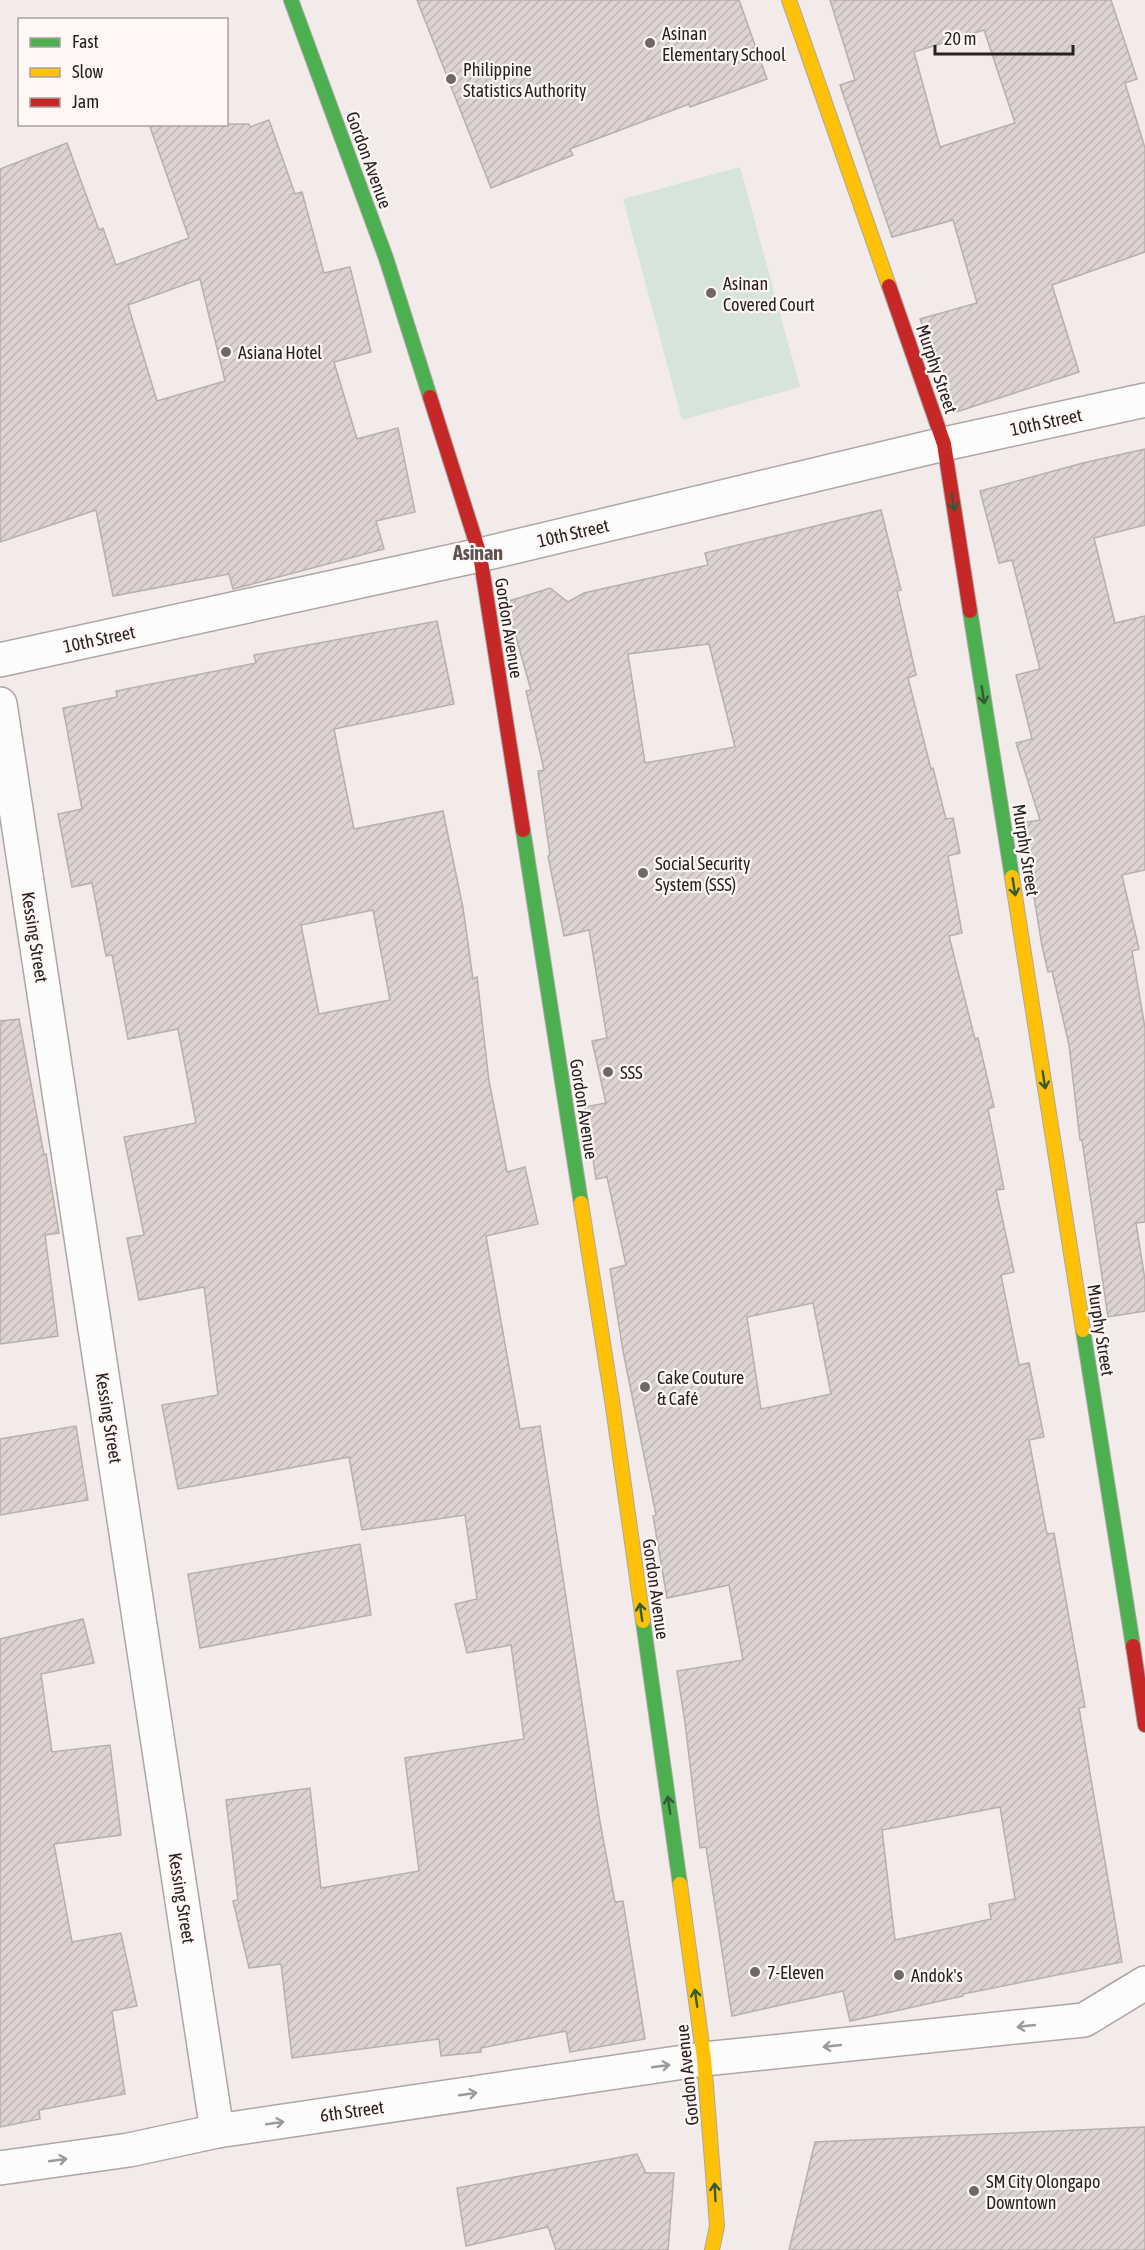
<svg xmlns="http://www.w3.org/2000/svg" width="1145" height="2250" viewBox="0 0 1145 2250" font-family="'Asap Condensed',sans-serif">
<defs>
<pattern id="building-hatch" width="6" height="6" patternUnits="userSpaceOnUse" patternTransform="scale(1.5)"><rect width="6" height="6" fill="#ded3d0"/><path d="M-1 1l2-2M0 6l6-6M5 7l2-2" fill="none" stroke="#beb5b2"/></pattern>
</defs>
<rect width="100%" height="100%" fill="#f2ebe9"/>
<!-- pitch -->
<polygon fill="#d6e4db" points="740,167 800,387 682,420 623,199"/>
<!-- building -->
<g fill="url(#building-hatch)" stroke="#b5b0ae" stroke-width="1.5" fill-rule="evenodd">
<polygon points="417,0 739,0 767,79 690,107 689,104 570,149 573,155 491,188"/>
<path d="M 830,0 L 1111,0 L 1137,79 L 1125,83 L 1145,148 L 1145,252 L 1052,285 L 1079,372 L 953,413 L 920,319 L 977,303 L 953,220 L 892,237 L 840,85 L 855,80 ZM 984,30 L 1015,123 L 940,147 L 914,52 Z"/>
<path d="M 269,120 L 295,194 L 302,192 L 324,273 L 350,267 L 371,352 L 334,362 L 357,439 L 398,428 L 415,512 L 376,521 L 384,549 L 233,589 L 229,574 L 113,596 L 96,510 L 0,542 L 0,169 L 67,143 L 99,230 L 103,228 L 116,265 L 189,238 L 149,124 L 249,124 L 250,127 ZM 200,279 L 225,381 L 157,401 L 128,305 Z"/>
<polygon points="1145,449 1145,525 1094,538 1115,623 1145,616 1145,870 1122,875 1139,949 1132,951 1145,1028 1145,1222 1136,1223 1145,1280 1145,1311 1108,1317 1082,1140 1080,1140 1069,1045 1052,971 1048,972 1042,946 1022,823 1040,820 1016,743 1032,739 1016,675 1040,669 1012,560 999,563 980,491 1083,463"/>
<path d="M 881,510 L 901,590 L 897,591 L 916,675 L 908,678 L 931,769 L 933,768 L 946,819 L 953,818 L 960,853 L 948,856 L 962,933 L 949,936 L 975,1039 L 978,1038 L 994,1107 L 988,1109 L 1004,1189 L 996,1190 L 1014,1272 L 1001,1275 L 1019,1365 L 1029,1363 L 1044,1437 L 1029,1440 L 1047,1534 L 1054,1533 L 1085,1707 L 1079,1708 L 1122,1962 L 963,1994 L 963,1996 L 850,2021 L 843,1991 L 732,2016 L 706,1847 L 700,1848 L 685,1723 L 677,1671 L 743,1660 L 729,1585 L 667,1598 L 653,1516 L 656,1515 L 623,1351 L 610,1269 L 626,1265 L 607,1177 L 596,1179 L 585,1107 L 606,1103 L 592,1041 L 607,1038 L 589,930 L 564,936 L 548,856 L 550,855 L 538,771 L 544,770 L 526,691 L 531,690 L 506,602 L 550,588 L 568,602 L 584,593 L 708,565 L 705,553 ZM 709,644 L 735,747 L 645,763 L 628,654 ZM 813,1303 L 831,1394 L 761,1409 L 747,1317 ZM 1000,1807 L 1015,1899 L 989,1904 L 991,1919 L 895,1940 L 882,1830 Z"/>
<path d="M 437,621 L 454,704 L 334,729 L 354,829 L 443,811 L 463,908 L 473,979 L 477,977 L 489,1081 L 507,1172 L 525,1167 L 538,1224 L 486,1236 L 520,1429 L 540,1426 L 600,1822 L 615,1902 L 623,1901 L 645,2039 L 570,2052 L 566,2031 L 481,2048 L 481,2052 L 441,2056 L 439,2039 L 292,2058 L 281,1964 L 249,1968 L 233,1901 L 238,1900 L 226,1800 L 310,1788 L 321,1888 L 419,1871 L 405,1758 L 524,1739 L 511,1645 L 467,1653 L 455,1604 L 477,1599 L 465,1515 L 362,1530 L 349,1457 L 178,1489 L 162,1405 L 218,1395 L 204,1287 L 139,1300 L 127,1238 L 144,1235 L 124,1137 L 196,1123 L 178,1029 L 128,1039 L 112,955 L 106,956 L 92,883 L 72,887 L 58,814 L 82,809 L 63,708 L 117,697 L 116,691 L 256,663 L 254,655 ZM 373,910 L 390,1000 L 319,1014 L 301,925 Z"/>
<polygon points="19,1019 44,1155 46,1154 59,1233 45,1235 58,1336 0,1344 0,1021"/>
<polygon points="76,1426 88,1500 0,1515 0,1439"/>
<polygon points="360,1544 371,1615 200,1648 188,1574"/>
<polygon points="83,1619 94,1663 41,1674 52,1752 110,1745 121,1835 54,1844 72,1942 121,1933 137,2006 112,2011 125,2094 39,2110 40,2119 0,2127 0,1639"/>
<polygon points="1145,2127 1145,2250 789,2250 815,2142"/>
<polygon points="637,2154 646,2173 674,2173 668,2250 556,2250 548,2227 466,2246 457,2188"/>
</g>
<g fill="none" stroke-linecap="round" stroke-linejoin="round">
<defs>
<g id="street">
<polyline points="0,660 480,555 944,444 1145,400"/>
<polyline points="0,704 217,2131"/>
<polyline points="0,2168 129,2150 217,2131 704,2059 1084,2020 1145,1983"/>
</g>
<g id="fast">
<polyline points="291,0 386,258 430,397"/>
<polyline points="970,611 1012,877"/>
<polyline points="523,830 581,1203"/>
<polyline points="1083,1330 1133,1646"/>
<polyline points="643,1621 680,1884"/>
</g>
<g id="slow">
<polyline points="789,0 889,286"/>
<polyline points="1012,877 1083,1330"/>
<polyline points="581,1203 612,1400 643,1621"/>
<polyline points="680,1884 704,2059 717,2226 712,2250"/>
</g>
<g id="jam">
<polyline points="889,286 944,444 970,611"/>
<polyline points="430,397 480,555 523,830"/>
<polyline points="1133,1646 1145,1725"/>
</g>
</defs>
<!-- street casing -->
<use href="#street" stroke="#aca7a5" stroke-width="36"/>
<!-- fast casing -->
<use href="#fast" stroke="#aca7a5" stroke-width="16"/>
<!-- slow casing -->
<use href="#slow" stroke="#aca7a5" stroke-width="16"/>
<!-- jam casing -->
<use href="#jam" stroke="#aca7a5" stroke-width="16"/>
<!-- street -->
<use href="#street" stroke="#fdfcfc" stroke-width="33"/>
<!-- fast -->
<use href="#fast" stroke="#4caf50" stroke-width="14"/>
<!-- slow -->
<use href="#slow" stroke="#ffc107" stroke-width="14"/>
<!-- jam -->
<use href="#jam" stroke="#c62828" stroke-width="14"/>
</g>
<!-- one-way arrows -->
<defs><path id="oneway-shaft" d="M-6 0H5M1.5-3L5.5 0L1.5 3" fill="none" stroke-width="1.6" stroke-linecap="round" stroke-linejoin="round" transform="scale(1.5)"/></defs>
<g stroke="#365a34">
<use href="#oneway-shaft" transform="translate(953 502) rotate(81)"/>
<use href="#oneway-shaft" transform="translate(983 695) rotate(81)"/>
<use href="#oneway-shaft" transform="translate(1014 887) rotate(81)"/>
<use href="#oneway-shaft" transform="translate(1044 1080) rotate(81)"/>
<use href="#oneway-shaft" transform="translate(641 1612) rotate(-98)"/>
<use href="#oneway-shaft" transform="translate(669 1805) rotate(-98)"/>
<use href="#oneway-shaft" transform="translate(696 1998) rotate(-98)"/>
<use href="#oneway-shaft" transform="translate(715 2192) rotate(-93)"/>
</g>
<g stroke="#9d9a99">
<use href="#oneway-shaft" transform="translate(1026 2026) rotate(174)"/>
<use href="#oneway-shaft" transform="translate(832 2046) rotate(174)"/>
<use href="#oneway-shaft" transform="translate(661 2066) rotate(-8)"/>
<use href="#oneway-shaft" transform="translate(468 2094) rotate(-8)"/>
<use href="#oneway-shaft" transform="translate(275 2123) rotate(-8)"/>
<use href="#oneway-shaft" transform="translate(58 2160) rotate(-8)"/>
</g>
<!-- markers -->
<g fill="#6e6867" stroke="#fff7f4" stroke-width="2">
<circle cx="650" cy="43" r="6"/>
<circle cx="451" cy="79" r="6"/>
<circle cx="711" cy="293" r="6"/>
<circle cx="226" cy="352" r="6"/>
<circle cx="643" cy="873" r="6"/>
<circle cx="608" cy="1072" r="6"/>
<circle cx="645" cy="1387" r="6"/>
<circle cx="755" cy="1972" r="6"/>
<circle cx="899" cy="1975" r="6"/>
<circle cx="974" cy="2191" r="6"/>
</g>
<g text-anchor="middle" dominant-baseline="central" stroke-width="4.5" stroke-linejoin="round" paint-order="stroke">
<!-- poi labels -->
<g font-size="18" fill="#272221" stroke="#fff7f4" text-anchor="start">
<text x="662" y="33">Asinan<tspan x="662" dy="21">Elementary School</tspan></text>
<text x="463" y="69">Philippine<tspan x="463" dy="21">Statistics Authority</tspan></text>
<text x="723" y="283">Asinan<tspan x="723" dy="21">Covered Court</tspan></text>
<text x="238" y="352">Asiana Hotel</text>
<text x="655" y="863">Social Security<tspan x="655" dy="21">System (SSS)</tspan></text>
<text x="620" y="1072">SSS</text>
<text x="657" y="1377">Cake Couture<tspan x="657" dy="21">&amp; Café</tspan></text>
<text x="767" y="1972">7-Eleven</text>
<text x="911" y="1975">Andok's</text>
<text x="986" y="2181">SM City Olongapo<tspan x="986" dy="21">Downtown</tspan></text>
</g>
<!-- street labels -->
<g font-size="18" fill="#272221" stroke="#fff7f4">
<text transform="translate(369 160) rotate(70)">Gordon Avenue</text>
<text transform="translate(937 369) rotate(71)">Murphy Street</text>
<text transform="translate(1046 422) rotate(-12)">10th Street</text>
<text transform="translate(573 533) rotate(-13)">10th Street</text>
<text transform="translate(509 628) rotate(81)">Gordon Avenue</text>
<text transform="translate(99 639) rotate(-12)">10th Street</text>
<text transform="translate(1026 850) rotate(81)">Murphy Street</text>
<text transform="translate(35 937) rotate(81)">Kessing Street</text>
<text transform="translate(584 1109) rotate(81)">Gordon Avenue</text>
<text transform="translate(1101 1330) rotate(81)">Murphy Street</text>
<text transform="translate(109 1418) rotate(81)">Kessing Street</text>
<text transform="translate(656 1589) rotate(82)">Gordon Avenue</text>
<text transform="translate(182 1898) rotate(81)">Kessing Street</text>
<text transform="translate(687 2075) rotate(-96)">Gordon Avenue</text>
<text transform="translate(352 2111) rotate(-8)">6th Street</text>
</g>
<!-- neighbourhood labels -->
<g font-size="20" font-weight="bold" fill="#5e5350" stroke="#fff7f4">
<text x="478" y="552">Asinan</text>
</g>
</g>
<!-- legend -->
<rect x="18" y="18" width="210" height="108" fill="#fff7f4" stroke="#a9a2a0" stroke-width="1.5"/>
<rect x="30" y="38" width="30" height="9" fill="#4caf50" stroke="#a9a2a0" stroke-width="1.5"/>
<text x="72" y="48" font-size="18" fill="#272221">Fast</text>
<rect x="30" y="68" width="30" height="9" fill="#ffc107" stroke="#a9a2a0" stroke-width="1.5"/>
<text x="72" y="78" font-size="18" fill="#272221">Slow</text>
<rect x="30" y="98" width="30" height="9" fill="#c62828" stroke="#a9a2a0" stroke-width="1.5"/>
<text x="72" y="108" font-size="18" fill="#272221">Jam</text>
<!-- scale -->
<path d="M935 45v9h138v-9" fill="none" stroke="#272221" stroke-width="3"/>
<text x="944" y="45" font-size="18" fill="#272221" stroke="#fff7f4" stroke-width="4.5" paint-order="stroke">20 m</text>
</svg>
